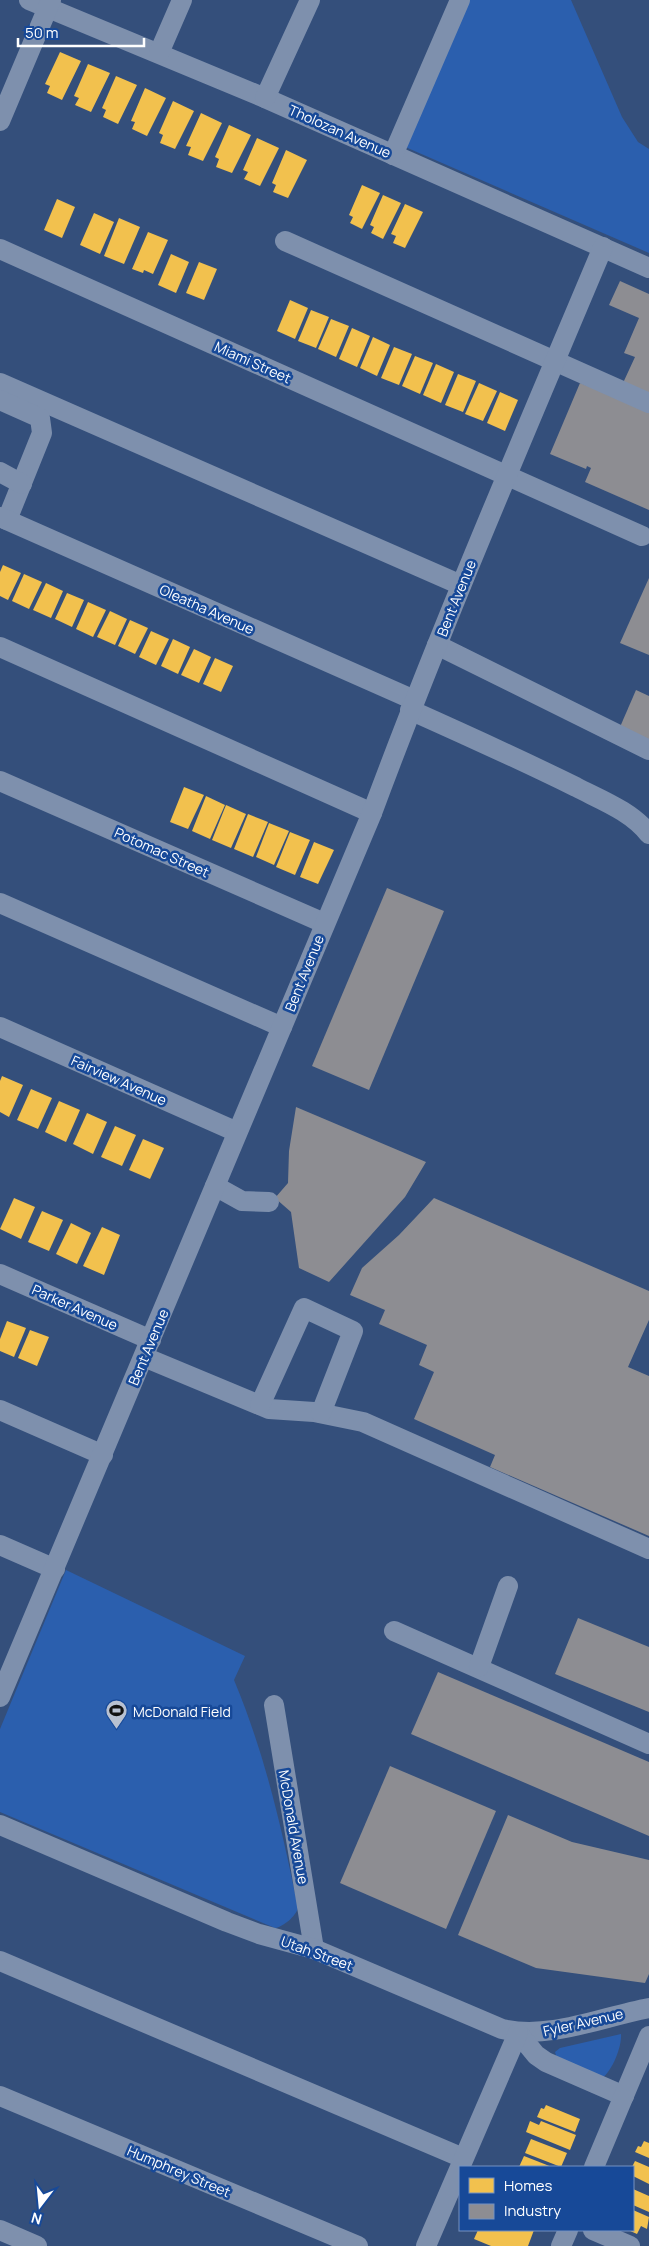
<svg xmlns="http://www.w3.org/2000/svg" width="649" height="2246" viewBox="0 0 649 2246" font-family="Manrope,sans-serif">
<rect width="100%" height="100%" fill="#344f7b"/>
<!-- green -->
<g fill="#2b5fae">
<polygon points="469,0 571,0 622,117 638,142 649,149 649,253 403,146"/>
<path d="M 66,1570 L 245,1656 L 234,1680 C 265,1754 282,1829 298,1908 C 296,1916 283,1927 275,1928 L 0,1812 L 0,1729 Z"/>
<path d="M 621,2034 C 622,2047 612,2071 602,2078 L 557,2059 L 555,2052 L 560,2048 Z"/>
</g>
<!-- homes -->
<g fill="#f2c14e">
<polygon points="60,52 81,61 62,100 47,93 50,86 45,84"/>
<polygon points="88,64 110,73 91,112 75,105 79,98 74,96"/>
<polygon points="116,76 137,85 118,124 103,117 106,110 102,108"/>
<polygon points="145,88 166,98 147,136 132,129 135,122 131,121"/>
<polygon points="173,101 194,111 175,149 160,143 163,135 159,133"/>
<polygon points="201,113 222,123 203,161 188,155 191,147 186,146"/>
<polygon points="229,125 251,135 232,173 216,167 219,159 215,157"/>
<polygon points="257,138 279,148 260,186 244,179 248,172 243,170"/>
<polygon points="286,150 307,160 288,198 273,192 276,185 272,183"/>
<polygon points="362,185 380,193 362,229 350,223 353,217 349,215"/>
<polygon points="383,195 401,203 383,239 371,233 374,227 370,225"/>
<polygon points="57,199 75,207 62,238 44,230"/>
<polygon points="405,204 423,212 405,248 393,243 396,236 391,234"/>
<polygon points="94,213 114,222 100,254 80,245"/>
<polygon points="119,218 140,227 124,264 104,256"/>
<polygon points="148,232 168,240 153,274 144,270 143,273 132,269"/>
<polygon points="171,254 189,262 176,293 158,285"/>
<polygon points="199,262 217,269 204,300 186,293"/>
<polygon points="290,300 308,308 295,339 277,331"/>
<polygon points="311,310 329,317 316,348 298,341"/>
<polygon points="331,319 349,326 336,357 318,349"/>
<polygon points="352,328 370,336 357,367 339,359"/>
<polygon points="373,337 390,345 377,376 360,368"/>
<polygon points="394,347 412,354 399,385 381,378"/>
<polygon points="415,356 433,363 420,394 402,386"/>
<polygon points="436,364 454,372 441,403 423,395"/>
<polygon points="458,374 476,381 463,412 445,405"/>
<polygon points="479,383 497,391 483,421 465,414"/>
<polygon points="500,392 518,400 505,431 487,423"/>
<polygon points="3,565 21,573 8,600 0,596 0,572"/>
<polygon points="24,574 42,582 29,609 12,601"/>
<polygon points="46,583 63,591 51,618 33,610"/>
<polygon points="67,593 84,600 72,627 55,619"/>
<polygon points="88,602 106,610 93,637 76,629"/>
<polygon points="110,611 127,619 115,645 97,637"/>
<polygon points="130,620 148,628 135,654 118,646"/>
<polygon points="151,631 169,639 156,665 139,657"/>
<polygon points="173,639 190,647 178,674 161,666"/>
<polygon points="194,649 211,657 199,683 181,675"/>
<polygon points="215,658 233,666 221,692 203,684"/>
<polygon points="184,787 204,795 188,829 170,822"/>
<polygon points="206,796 225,805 210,839 192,831"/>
<polygon points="226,805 246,814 231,848 212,840"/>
<polygon points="248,814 268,822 253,857 234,849"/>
<polygon points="269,823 289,831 274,865 256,857"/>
<polygon points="290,832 310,840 295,875 276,867"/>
<polygon points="314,842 334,850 318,884 300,877"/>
<polygon points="2,1076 23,1085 9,1117 0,1112 0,1081"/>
<polygon points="31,1089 52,1098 38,1129 17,1120"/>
<polygon points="59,1101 80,1110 66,1142 45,1132"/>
<polygon points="87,1113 107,1122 93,1154 73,1144"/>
<polygon points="115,1126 136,1135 122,1166 101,1157"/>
<polygon points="143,1139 164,1148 150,1179 129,1170"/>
<polygon points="14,1198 35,1207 21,1239 0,1229"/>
<polygon points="42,1211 63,1220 49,1251 28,1242"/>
<polygon points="71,1223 91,1233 77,1264 56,1254"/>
<polygon points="102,1227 120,1235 104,1275 83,1266"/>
<polygon points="7,1321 26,1328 14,1357 0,1351 0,1339"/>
<polygon points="30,1330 49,1337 37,1366 18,1358"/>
<polygon points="546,2105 580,2119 575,2132 537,2117 541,2108 544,2109"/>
<polygon points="530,2121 539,2125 541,2121 576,2135 570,2150 526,2132"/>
<polygon points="531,2139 567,2153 561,2167 525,2153"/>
<polygon points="644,2141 649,2143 649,2158 635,2152 638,2146 641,2147"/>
<polygon points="524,2156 552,2167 519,2167"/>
<polygon points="635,2161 649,2167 649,2184 633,2176 632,2167"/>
<polygon points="633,2189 649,2196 649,2212 633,2205"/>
<polygon points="633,2210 649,2217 647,2229 641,2226 637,2234 628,2230 633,2230"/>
<polygon points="478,2230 534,2230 528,2246 491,2246 474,2239"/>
</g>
<!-- industry -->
<g fill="#8d8d92">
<polygon points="620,281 649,294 649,395 623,383 635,357 624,353 639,318 609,305"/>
<polygon points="580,383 649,409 649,510 585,482 591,468 587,466 586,469 550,454"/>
<polygon points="649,578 649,655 620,643"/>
<polygon points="636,690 649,696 649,740 620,727"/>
<polygon points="387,888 444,911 369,1090 312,1066"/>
<polygon points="296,1107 426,1162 405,1197 329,1282 299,1268 291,1212 275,1198 288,1183 289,1151"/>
<polygon points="434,1198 649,1291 649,1320 628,1367 649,1376 649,1536 490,1467 495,1455 414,1419 434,1372 419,1365 427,1345 379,1324 385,1310 350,1295 362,1268 399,1235"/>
<polygon points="578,1618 649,1647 649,1712 555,1674"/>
<polygon points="438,1672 649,1762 649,1836 411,1734"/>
<polygon points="390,1766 496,1811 446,1929 340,1883"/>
<polygon points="508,1815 572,1842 649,1860 649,1974 645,1983 536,1968 458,1935"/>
</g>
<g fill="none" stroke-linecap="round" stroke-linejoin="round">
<!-- minor -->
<g stroke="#7e90ad" stroke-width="20">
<polyline points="29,0 265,98 649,268"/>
<polyline points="159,53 182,0"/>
<polyline points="265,98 310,0"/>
<polyline points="0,121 51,0"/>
<polyline points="393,155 460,0"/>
<polyline points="285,241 649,403"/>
<polyline points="0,249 642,536"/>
<polyline points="0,383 461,585"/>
<polyline points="0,400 40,418 42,433 7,520"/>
<polyline points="0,472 22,484"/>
<polyline points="0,517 414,700"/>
<polyline points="437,645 649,750"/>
<polyline points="0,647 372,813"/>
<path d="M 410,710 C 466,735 521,760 576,787 C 601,800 631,811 649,834"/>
<polyline points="0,781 324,923"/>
<polyline points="0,903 282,1027"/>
<polyline points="0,1027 237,1132"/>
<polyline points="215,1186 242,1201 269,1202"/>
<polyline points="0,1274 151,1340"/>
<polyline points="144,1357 269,1409 314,1412 363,1422 649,1549"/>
<polyline points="260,1405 304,1308 353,1331 321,1413"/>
<polyline points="0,1410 103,1455"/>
<polyline points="0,1545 55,1569"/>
<polyline points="394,1631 649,1744"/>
<polyline points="479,1667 508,1586"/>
<path d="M 0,1697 L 372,813 C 443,622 524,435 603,247"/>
<polyline points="274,1705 314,1949"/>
<path d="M 0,1825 L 227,1922 L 259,1934 L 314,1949 L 502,2029 C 550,2040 601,2017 649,2008"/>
<polyline points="0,1961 463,2158"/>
<polyline points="518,2033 536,2055 546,2062 624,2096"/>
<polyline points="0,2096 358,2246"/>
<polyline points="594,2167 649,2036"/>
<polyline points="0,2230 37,2246"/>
<polyline points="593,2230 630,2246"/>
<polyline points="426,2246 518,2033"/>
<polyline points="561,2246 568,2230"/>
</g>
</g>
<!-- icons -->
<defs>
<symbol id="stadium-pin" viewBox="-11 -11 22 30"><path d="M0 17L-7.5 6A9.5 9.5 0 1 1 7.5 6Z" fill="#b8c1d1" stroke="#174998"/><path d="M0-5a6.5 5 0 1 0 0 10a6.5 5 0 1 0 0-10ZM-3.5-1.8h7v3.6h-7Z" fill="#111"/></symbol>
</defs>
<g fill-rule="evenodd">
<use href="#stadium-pin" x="104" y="1698" width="25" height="34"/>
</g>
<g text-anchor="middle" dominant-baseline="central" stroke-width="5" stroke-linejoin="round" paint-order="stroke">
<!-- street labels -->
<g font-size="14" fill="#fff" stroke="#174998">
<text transform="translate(340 131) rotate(24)">Tholozan Avenue</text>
<text transform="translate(253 362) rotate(24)">Miami Street</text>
<text transform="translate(456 598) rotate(-68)">Bent Avenue</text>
<text transform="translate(207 609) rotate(24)">Oleatha Avenue</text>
<text transform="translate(162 852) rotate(24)">Potomac Street</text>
<text transform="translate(304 973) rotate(-68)">Bent Avenue</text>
<text transform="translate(119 1080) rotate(24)">Fairview Avenue</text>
<text transform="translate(75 1307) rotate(24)">Parker Avenue</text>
<text transform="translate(148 1347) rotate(-67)">Bent Avenue</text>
<text transform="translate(294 1827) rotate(80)">McDonald Avenue</text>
<text transform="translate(317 1953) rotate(20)">Utah Street</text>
<text transform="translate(583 2022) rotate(-13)">Fyler Avenue</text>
<text transform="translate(179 2171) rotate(23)">Humphrey Street</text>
</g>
<!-- poi labels -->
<g font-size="14" fill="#fff" stroke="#174998" text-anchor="start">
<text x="133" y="1711">McDonald Field</text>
</g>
</g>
<!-- legend -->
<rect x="459" y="2166" width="175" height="65" fill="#174998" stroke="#7492c1"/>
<rect x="469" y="2178" width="25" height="15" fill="#f2c14e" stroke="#7492c1"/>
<text x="504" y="2191" font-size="15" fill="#ffffff">Homes</text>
<rect x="469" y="2204" width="25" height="15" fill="#8d8d92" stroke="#7492c1"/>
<text x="504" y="2216" font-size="15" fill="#ffffff">Industry</text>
<!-- north arrow -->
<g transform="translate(40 2206) rotate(196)" stroke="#174998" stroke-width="4" paint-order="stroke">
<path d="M0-4L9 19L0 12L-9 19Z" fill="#ffffff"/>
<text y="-8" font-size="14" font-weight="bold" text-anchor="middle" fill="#ffffff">N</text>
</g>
<!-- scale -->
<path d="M18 38v8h126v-8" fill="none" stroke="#ffffff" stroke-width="2.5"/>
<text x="25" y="38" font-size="15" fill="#ffffff" stroke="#174998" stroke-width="4" paint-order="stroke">50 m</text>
</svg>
